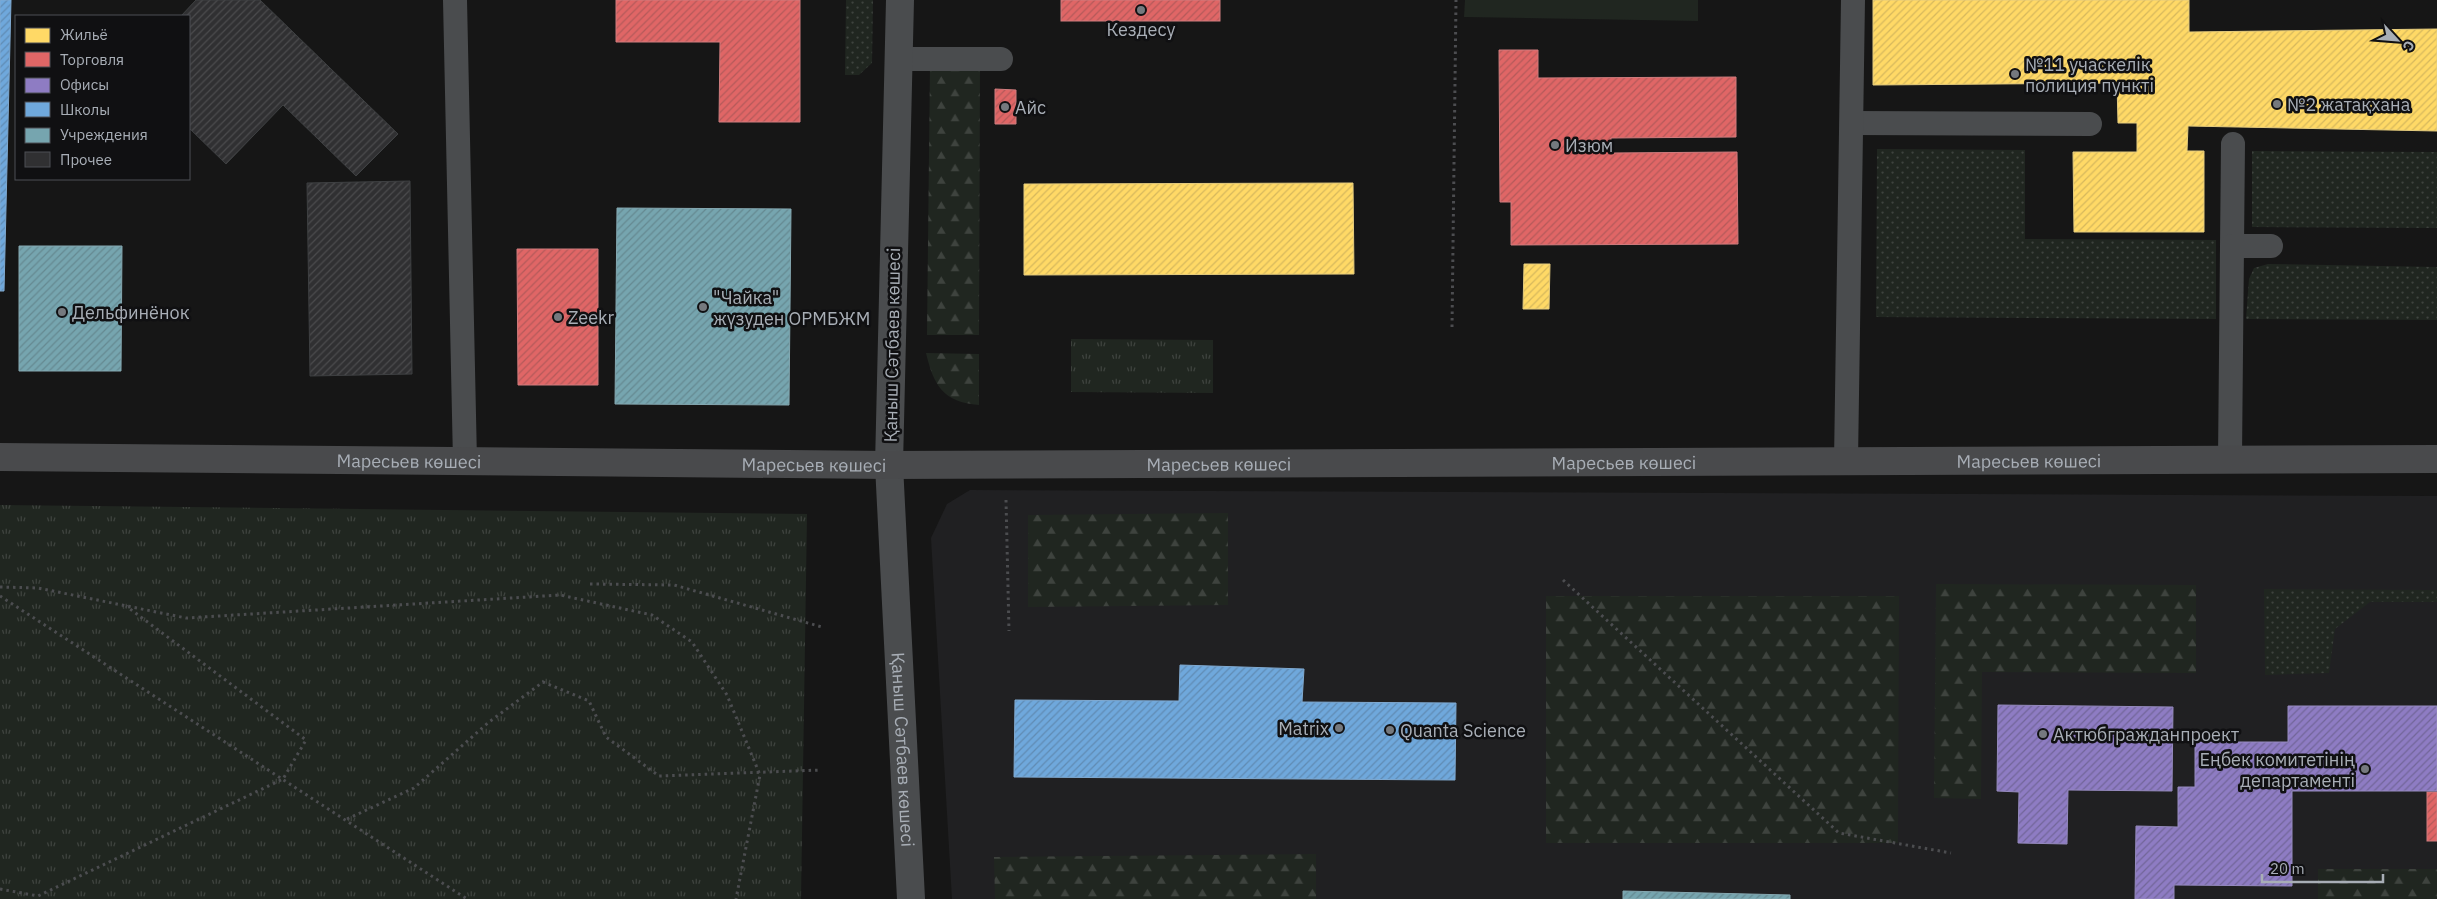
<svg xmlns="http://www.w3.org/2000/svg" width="2437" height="899" viewBox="0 0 2437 899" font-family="'IBM Plex Sans',sans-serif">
<defs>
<pattern id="grass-dots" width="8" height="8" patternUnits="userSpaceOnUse" patternTransform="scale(1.25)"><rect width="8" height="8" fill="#202620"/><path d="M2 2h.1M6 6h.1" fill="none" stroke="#3e433e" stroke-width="1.8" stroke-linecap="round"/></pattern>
<pattern id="forest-firs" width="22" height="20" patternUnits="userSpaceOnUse" patternTransform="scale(1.25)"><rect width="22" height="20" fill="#202620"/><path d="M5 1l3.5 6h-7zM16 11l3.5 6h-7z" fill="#3e433e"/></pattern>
<pattern id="park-tufts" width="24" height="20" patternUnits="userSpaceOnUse" patternTransform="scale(1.25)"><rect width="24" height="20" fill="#202620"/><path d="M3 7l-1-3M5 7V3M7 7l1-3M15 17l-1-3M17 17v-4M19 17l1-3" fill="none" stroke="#3e433e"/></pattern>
<pattern id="homes-hatch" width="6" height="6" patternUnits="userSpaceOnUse" patternTransform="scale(1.25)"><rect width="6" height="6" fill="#ffd966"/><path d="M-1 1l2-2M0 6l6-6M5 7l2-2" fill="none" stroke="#d6b85d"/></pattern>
<pattern id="shops-hatch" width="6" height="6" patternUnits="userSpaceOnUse" patternTransform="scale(1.25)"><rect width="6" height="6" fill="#e06666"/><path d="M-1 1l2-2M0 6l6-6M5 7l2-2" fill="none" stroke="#b45a5a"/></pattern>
<pattern id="offices-hatch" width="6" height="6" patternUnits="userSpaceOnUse" patternTransform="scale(1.25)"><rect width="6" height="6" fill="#8e7cc3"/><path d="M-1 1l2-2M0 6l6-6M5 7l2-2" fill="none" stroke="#726699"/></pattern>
<pattern id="schools-hatch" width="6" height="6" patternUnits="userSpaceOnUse" patternTransform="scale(1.25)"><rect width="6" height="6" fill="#6fa8dc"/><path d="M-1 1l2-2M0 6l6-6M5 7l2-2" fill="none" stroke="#608bb3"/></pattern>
<pattern id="public-hatch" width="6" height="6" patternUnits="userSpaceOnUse" patternTransform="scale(1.25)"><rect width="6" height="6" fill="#76a5af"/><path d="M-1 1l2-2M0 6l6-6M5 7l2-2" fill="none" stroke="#658991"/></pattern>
<pattern id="building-hatch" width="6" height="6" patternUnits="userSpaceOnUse" patternTransform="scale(1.25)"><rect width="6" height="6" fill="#303032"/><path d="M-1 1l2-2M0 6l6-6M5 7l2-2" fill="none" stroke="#4b4b4d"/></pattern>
</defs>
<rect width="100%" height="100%" fill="#161616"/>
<!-- built -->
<polygon fill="#202022" points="970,490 2437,496 2437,899 952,899 931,538 947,504"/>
<!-- grass -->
<g fill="url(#grass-dots)">
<polygon points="846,0 873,0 872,63 859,75 845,75"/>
<polygon points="1877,149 2025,150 2025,239 2216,240 2216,319 1876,317"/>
<polygon points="2252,151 2437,152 2437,228 2252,227"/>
<polygon points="2268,264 2437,267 2437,320 2246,319 2249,279 2254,268"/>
<polygon points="2264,589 2437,590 2437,602 2370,602 2335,629 2329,673 2265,675"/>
</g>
<!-- forest -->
<g fill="url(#forest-firs)">
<polygon points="930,66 980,66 979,335 927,335"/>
<path d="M 926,353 L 979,354 L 979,405 C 943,402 934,386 926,353 Z"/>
<polygon points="1228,513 1228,605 1028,607 1028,515"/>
<polygon points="1936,584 2196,585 2196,673 1982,672 1981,799 1934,798"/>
<polygon points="1546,596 1899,596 1898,843 1546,843"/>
<polygon points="1316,854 1316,899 995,899 994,857"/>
<rect x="2318" y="869" width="119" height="30"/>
</g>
<!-- park -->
<g fill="url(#park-tufts)">
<polygon points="1071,339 1213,340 1213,393 1071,392"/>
<polygon points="0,505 807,514 801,899 0,899"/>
</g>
<!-- pitch -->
<polygon fill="#202620" points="1465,0 1698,0 1698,21 1464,17"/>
<!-- homes -->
<g fill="url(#homes-hatch)" stroke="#e5cc7e">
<polygon points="1873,0 2189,0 2189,32 2437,29 2437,131 2188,126 2187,151 2204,151 2204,232 2074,232 2073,152 2137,152 2137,123 2118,123 2117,83 1873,85"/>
<polygon points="1353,183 1354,274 1024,275 1024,184"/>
<polygon points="1524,264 1550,264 1549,309 1523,309"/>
</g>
<!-- shops -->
<g fill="url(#shops-hatch)" stroke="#cf7c7e">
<polygon points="616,0 800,0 800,122 719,122 720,42 616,42"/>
<rect x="1061" y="0" width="159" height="21"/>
<polygon points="1499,50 1538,50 1538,78 1736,77 1736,137 1611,138 1611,153 1737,152 1738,244 1511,245 1511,202 1500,202"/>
<polygon points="995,89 1016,90 1016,124 995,124"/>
<polygon points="517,249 598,249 598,385 518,385"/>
<rect x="2427" y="792" width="10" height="49"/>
</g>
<!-- offices -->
<g fill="url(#offices-hatch)" stroke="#968bbf">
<polygon points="1998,705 2173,707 2172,791 2068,790 2067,844 2018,843 2019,792 1997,791"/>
<polygon points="2288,706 2437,706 2437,791 2292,791 2292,886 2174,885 2174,899 2135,899 2136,826 2178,827 2178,787 2195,787 2195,742 2288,742"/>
</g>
<!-- schools -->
<g fill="url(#schools-hatch)" stroke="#80aad1">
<polygon points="0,0 11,0 4,291 0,291"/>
<polygon points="1180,665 1304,669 1302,702 1456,703 1455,780 1014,777 1015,700 1179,701"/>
</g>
<!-- public -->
<g fill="url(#public-hatch)" stroke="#85a8b1">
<polygon points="617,208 791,209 789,405 615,404"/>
<polygon points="19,246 122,246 121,371 19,371"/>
<polygon points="1623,891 1790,895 1790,899 1623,899"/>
</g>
<!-- building -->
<g fill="url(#building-hatch)" stroke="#3e4042">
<polygon points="196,0 260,0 398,134 356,176 283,105 226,164 189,128 189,16 181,16"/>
<polygon points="410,181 412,374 310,376 307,183"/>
</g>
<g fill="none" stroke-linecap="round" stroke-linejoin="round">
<!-- path -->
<g stroke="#4c4d50" stroke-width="3" stroke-dasharray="2.5 4" stroke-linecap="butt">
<polyline points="1452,327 1456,0"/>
<polyline points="1006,500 1009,631"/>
<polyline points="1563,580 1839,833 1951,853"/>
<polyline points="590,584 674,585 822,627"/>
<polyline points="0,587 38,588 186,618 560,595 652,615 692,642 727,695 760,775 736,899"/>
<polyline points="0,596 467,899"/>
<polyline points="347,819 414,788 489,722 543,682 589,701 606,737 659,776 821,770"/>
<polyline points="0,889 38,896 283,779 306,740 126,606"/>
</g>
<!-- lane -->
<g stroke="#4a4c4e" stroke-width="24">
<polyline points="455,0 465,461"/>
<polyline points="899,59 1001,59"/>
<polyline points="1852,123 2090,124"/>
<polyline points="2232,246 2233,144"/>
<polyline points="2230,459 2232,246 2271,246"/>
<polyline points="1846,461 1853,0"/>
</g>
<!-- street -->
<path stroke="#4a4c4e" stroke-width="28" id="s1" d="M 900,0 L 889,465 L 911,899"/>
<!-- secondary -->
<path stroke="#494a4c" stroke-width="28" id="s2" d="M 0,457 L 889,465 L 2437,459"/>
</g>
<!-- markers -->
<g fill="#75797e" stroke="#101012" stroke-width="2">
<circle cx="1141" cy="10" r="5"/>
<circle cx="2015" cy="74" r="5"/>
<circle cx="2277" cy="104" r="5"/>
<circle cx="1005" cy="107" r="5"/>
<circle cx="1555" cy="145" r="5"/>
<circle cx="703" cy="307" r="5"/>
<circle cx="62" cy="312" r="5"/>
<circle cx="558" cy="317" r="5"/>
<circle cx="1339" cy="728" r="5"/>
<circle cx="1390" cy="730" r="5"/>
<circle cx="2043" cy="734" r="5"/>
<circle cx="2365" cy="769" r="5"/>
</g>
<g text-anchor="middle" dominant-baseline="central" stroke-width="5" stroke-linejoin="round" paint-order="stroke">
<!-- poi labels -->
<g font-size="18" fill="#a8aeb6" stroke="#101012" text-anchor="start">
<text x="1141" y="29" text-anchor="middle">Кездесу</text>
<text x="2025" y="64">№11 учаскелік<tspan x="2025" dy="21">полиция пункті</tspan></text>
<text x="2287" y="104">№2 жатақхана</text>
<text x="1015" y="107">Айс</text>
<text x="1565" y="145">Изюм</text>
<text x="713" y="297">"Чайка"<tspan x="713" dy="21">жүзуден ОРМБЖМ</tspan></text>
<text x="72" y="312">Дельфинёнок</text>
<text x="568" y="317">Zeekr</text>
<text x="1329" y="728" text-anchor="end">Matrix</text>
<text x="1400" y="730">Quanta Science</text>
<text x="2053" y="734">Актюбгражданпроект</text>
<text x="2355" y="759" text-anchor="end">Еңбек комитетінің<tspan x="2355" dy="21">департаменті</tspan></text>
</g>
<!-- street labels -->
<g font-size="18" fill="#a8aeb6" stroke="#101012">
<text transform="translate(892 345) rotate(-89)">Қаныш Сәтбаев көшесі</text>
<text stroke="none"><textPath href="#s2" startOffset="2029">Маресьев көшесі</textPath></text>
<text stroke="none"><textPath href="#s2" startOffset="409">Маресьев көшесі</textPath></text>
<text stroke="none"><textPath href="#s2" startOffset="1624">Маресьев көшесі</textPath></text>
<text stroke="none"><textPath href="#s2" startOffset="814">Маресьев көшесі</textPath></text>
<text stroke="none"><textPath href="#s2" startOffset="1219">Маресьев көшесі</textPath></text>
<text stroke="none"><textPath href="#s1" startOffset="750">Қаныш Сәтбаев көшесі</textPath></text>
</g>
</g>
<!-- legend -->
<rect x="15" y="15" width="175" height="165" fill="#101012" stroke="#4d4f54"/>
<rect x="25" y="28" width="25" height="15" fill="#ffd966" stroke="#4d4f54"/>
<text x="60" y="40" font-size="15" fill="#a8aeb6">Жильё</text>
<rect x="25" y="52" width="25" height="15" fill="#e06666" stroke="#4d4f54"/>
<text x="60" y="65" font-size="15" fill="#a8aeb6">Торговля</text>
<rect x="25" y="78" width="25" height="15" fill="#8e7cc3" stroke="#4d4f54"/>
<text x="60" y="90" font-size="15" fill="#a8aeb6">Офисы</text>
<rect x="25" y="102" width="25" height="15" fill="#6fa8dc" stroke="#4d4f54"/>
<text x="60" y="115" font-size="15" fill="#a8aeb6">Школы</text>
<rect x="25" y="128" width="25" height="15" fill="#76a5af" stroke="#4d4f54"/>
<text x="60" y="140" font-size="15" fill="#a8aeb6">Учреждения</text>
<rect x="25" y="152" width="25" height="15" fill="#303032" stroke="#4d4f54"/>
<text x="60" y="165" font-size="15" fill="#a8aeb6">Прочее</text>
<!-- north arrow -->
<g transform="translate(2397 40) rotate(116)" stroke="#101012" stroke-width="4" paint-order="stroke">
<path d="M0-4L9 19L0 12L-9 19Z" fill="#a8aeb6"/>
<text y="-8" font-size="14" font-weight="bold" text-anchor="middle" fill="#a8aeb6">С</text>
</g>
<!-- scale -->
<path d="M2262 874v8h121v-8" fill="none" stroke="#a8aeb6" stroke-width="2.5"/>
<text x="2270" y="874" font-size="15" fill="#a8aeb6" stroke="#101012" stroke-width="4" paint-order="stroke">20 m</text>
</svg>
